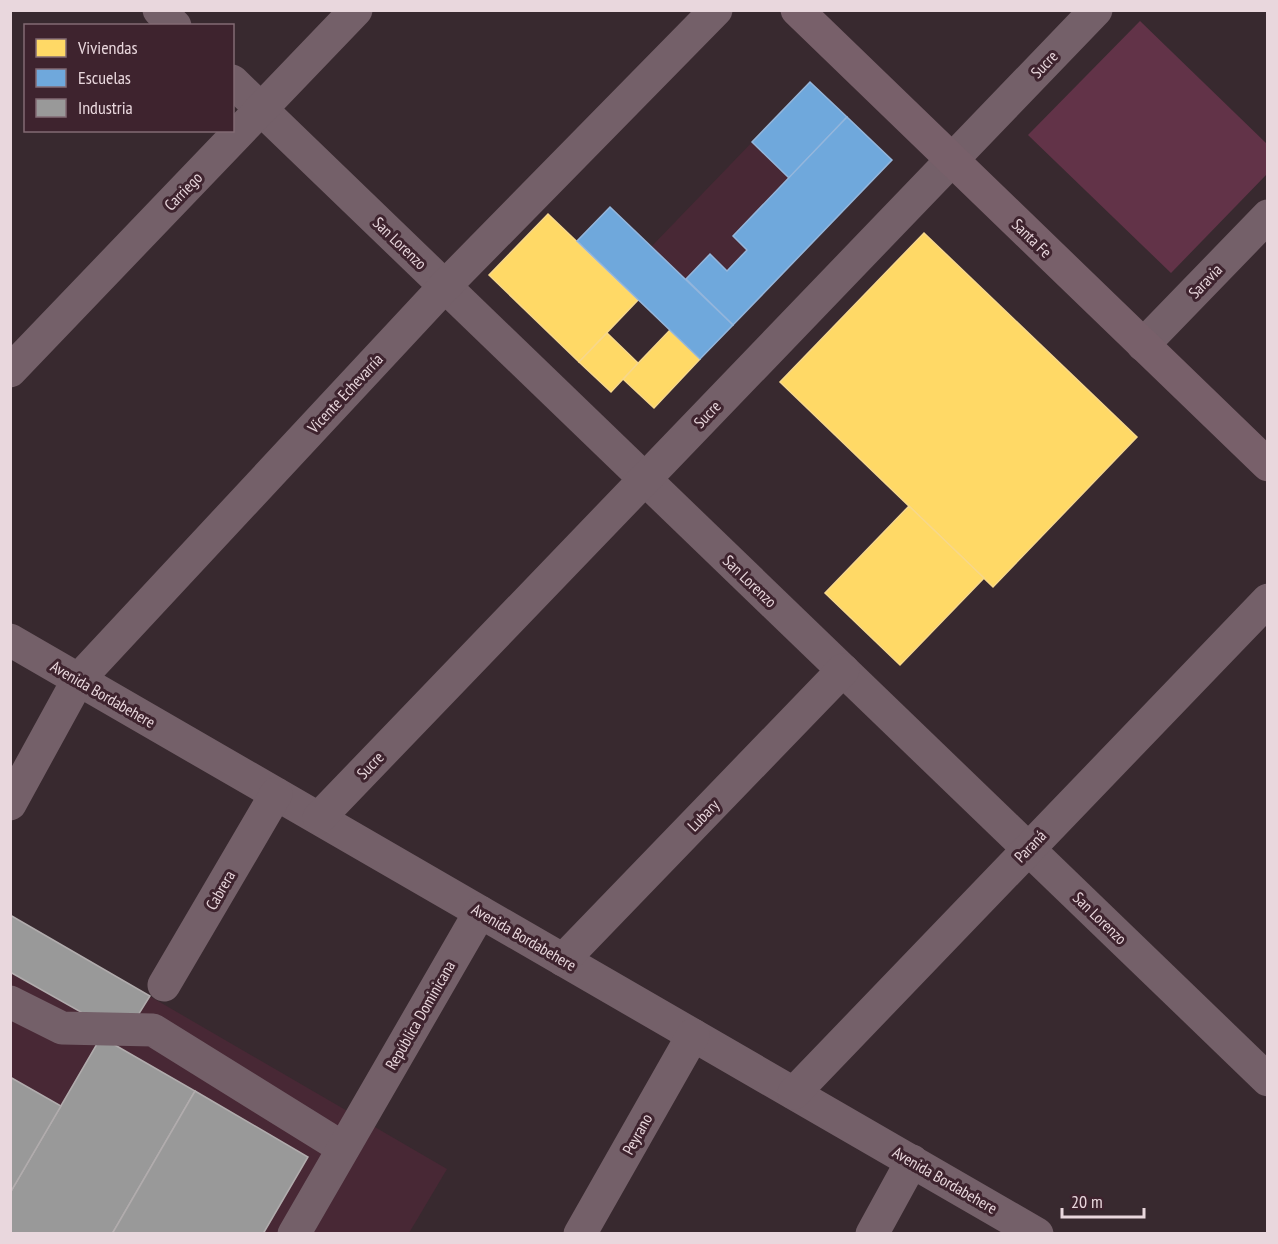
<svg xmlns="http://www.w3.org/2000/svg" width="1278" height="1244" viewBox="0 0 1278 1244" font-family="'PT Sans Narrow',sans-serif">
<rect width="100%" height="100%" fill="#38292f"/>
<!-- built -->
<g fill="#482835">
<polygon points="810,82 892,160 733,325 651,247"/>
<polygon points="10,915 447,1169 409,1233 11,1233"/>
</g>
<!-- pitch -->
<polygon fill="#623348" points="1140,21 1267,144 1267,174 1171,273 1028,135"/>
<!-- homes -->
<g fill="#ffd966" stroke="#f8d88a" stroke-width="1.5">
<polygon points="548,214 638,300 579,362 489,275"/>
<polygon points="924,233 1137,437 993,587 780,382"/>
<polygon points="670,330 700,359 654,408 623,379"/>
<polygon points="607,333 638,363 611,392 579,362"/>
<polygon points="909,506 984,578 900,665 825,593"/>
</g>
<!-- schools -->
<g fill="#6fa8dc" stroke="#94b6dc" stroke-width="1.5">
<polygon points="810,82 847,117 789,178 752,142"/>
<polygon points="847,117 892,160 733,325 686,279 710,254 727,271 747,250 733,236"/>
<polygon points="610,207 733,325 700,359 577,241"/>
</g>
<!-- industry -->
<g fill="#999" stroke="#b1acad" stroke-width="1.5">
<polygon points="10,915 150,996 135,1020 95,1020 10,972"/>
<polygon points="101,1037 195,1091 112,1234 10,1234 10,1193"/>
<polygon points="10,1077 61,1106 10,1193"/>
<polygon points="195,1091 308,1157 263,1234 112,1234"/>
</g>
<g fill="none" stroke-linecap="round" stroke-linejoin="round">
<!-- minor -->
<g stroke="#746069" stroke-width="33">
<polyline points="159,10 175,26"/>
<polyline points="232,81 1268,1080"/>
<polyline points="1143,345 1268,216"/>
<polyline points="10,371 356,10"/>
<polyline points="10,640 1037,1234"/>
<polyline points="10,804 78,680 445,286 716,10"/>
<polyline points="319,818 1096,10"/>
<polyline points="563,960 843,670"/>
<polyline points="164,985 276,794"/>
<polyline points="10,1002 62,1028 153,1030 343,1148"/>
<polyline points="794,1093 1268,600"/>
<polyline points="294,1234 480,912"/>
<polyline points="580,1234 693,1035"/>
<polyline points="872,1234 912,1161"/>
</g>
<!-- major -->
<polyline stroke="#78606a" stroke-width="33" points="797,10 1268,465"/>
</g>
<g text-anchor="middle" dominant-baseline="central" stroke-width="6" stroke-linejoin="round" paint-order="stroke">
<!-- street labels -->
<g font-size="16" fill="#e9d7dd" stroke="#3e232e">
<text transform="translate(1044 64) rotate(-46)">Sucre</text>
<text transform="translate(183 191) rotate(-46)">Carriego</text>
<text transform="translate(1032 238) rotate(44)">Santa Fe</text>
<text transform="translate(400 243) rotate(44)">San Lorenzo</text>
<text transform="translate(1205 281) rotate(-46)">Saravia</text>
<text transform="translate(345 393) rotate(-47)">Vicente Echevarría</text>
<text transform="translate(707 414) rotate(-46)">Sucre</text>
<text transform="translate(750 581) rotate(44)">San Lorenzo</text>
<text transform="translate(103 694) rotate(30)">Avenida Bordabehere</text>
<text transform="translate(370 765) rotate(-46)">Sucre</text>
<text transform="translate(703 815) rotate(-46)">Lubary</text>
<text transform="translate(1030 846) rotate(-46)">Paraná</text>
<text transform="translate(220 890) rotate(-60)">Cabrera</text>
<text transform="translate(1100 918) rotate(44)">San Lorenzo</text>
<text transform="translate(524 937) rotate(30)">Avenida Bordabehere</text>
<text transform="translate(420 1015) rotate(-60)">República Dominicana</text>
<text transform="translate(637 1134) rotate(-61)">Peyrano</text>
<text transform="translate(945 1180) rotate(30)">Avenida Bordabehere</text>
</g>
</g>
<!-- border -->
<rect width="1278" height="1244" fill="none" stroke="#e9d7dd" stroke-width="24"/>
<!-- legend -->
<rect x="24" y="24" width="210" height="108" fill="#3e232e" stroke="#826b74" stroke-width="1.5"/>
<rect x="36" y="39" width="30" height="18" fill="#ffd966" stroke="#826b74" stroke-width="1.5"/>
<text x="78" y="54" font-size="18" fill="#e9d7dd">Viviendas</text>
<rect x="36" y="69" width="30" height="18" fill="#6fa8dc" stroke="#826b74" stroke-width="1.5"/>
<text x="78" y="84" font-size="18" fill="#e9d7dd">Escuelas</text>
<rect x="36" y="99" width="30" height="18" fill="#999999" stroke="#826b74" stroke-width="1.5"/>
<text x="78" y="114" font-size="18" fill="#e9d7dd">Industria</text>
<!-- scale -->
<path d="M1062 1208v9h82v-9" fill="none" stroke="#e9d7dd" stroke-width="3"/>
<text x="1071" y="1208" font-size="18" fill="#e9d7dd" stroke="#3e232e" stroke-width="4.5" paint-order="stroke">20 m</text>
</svg>
